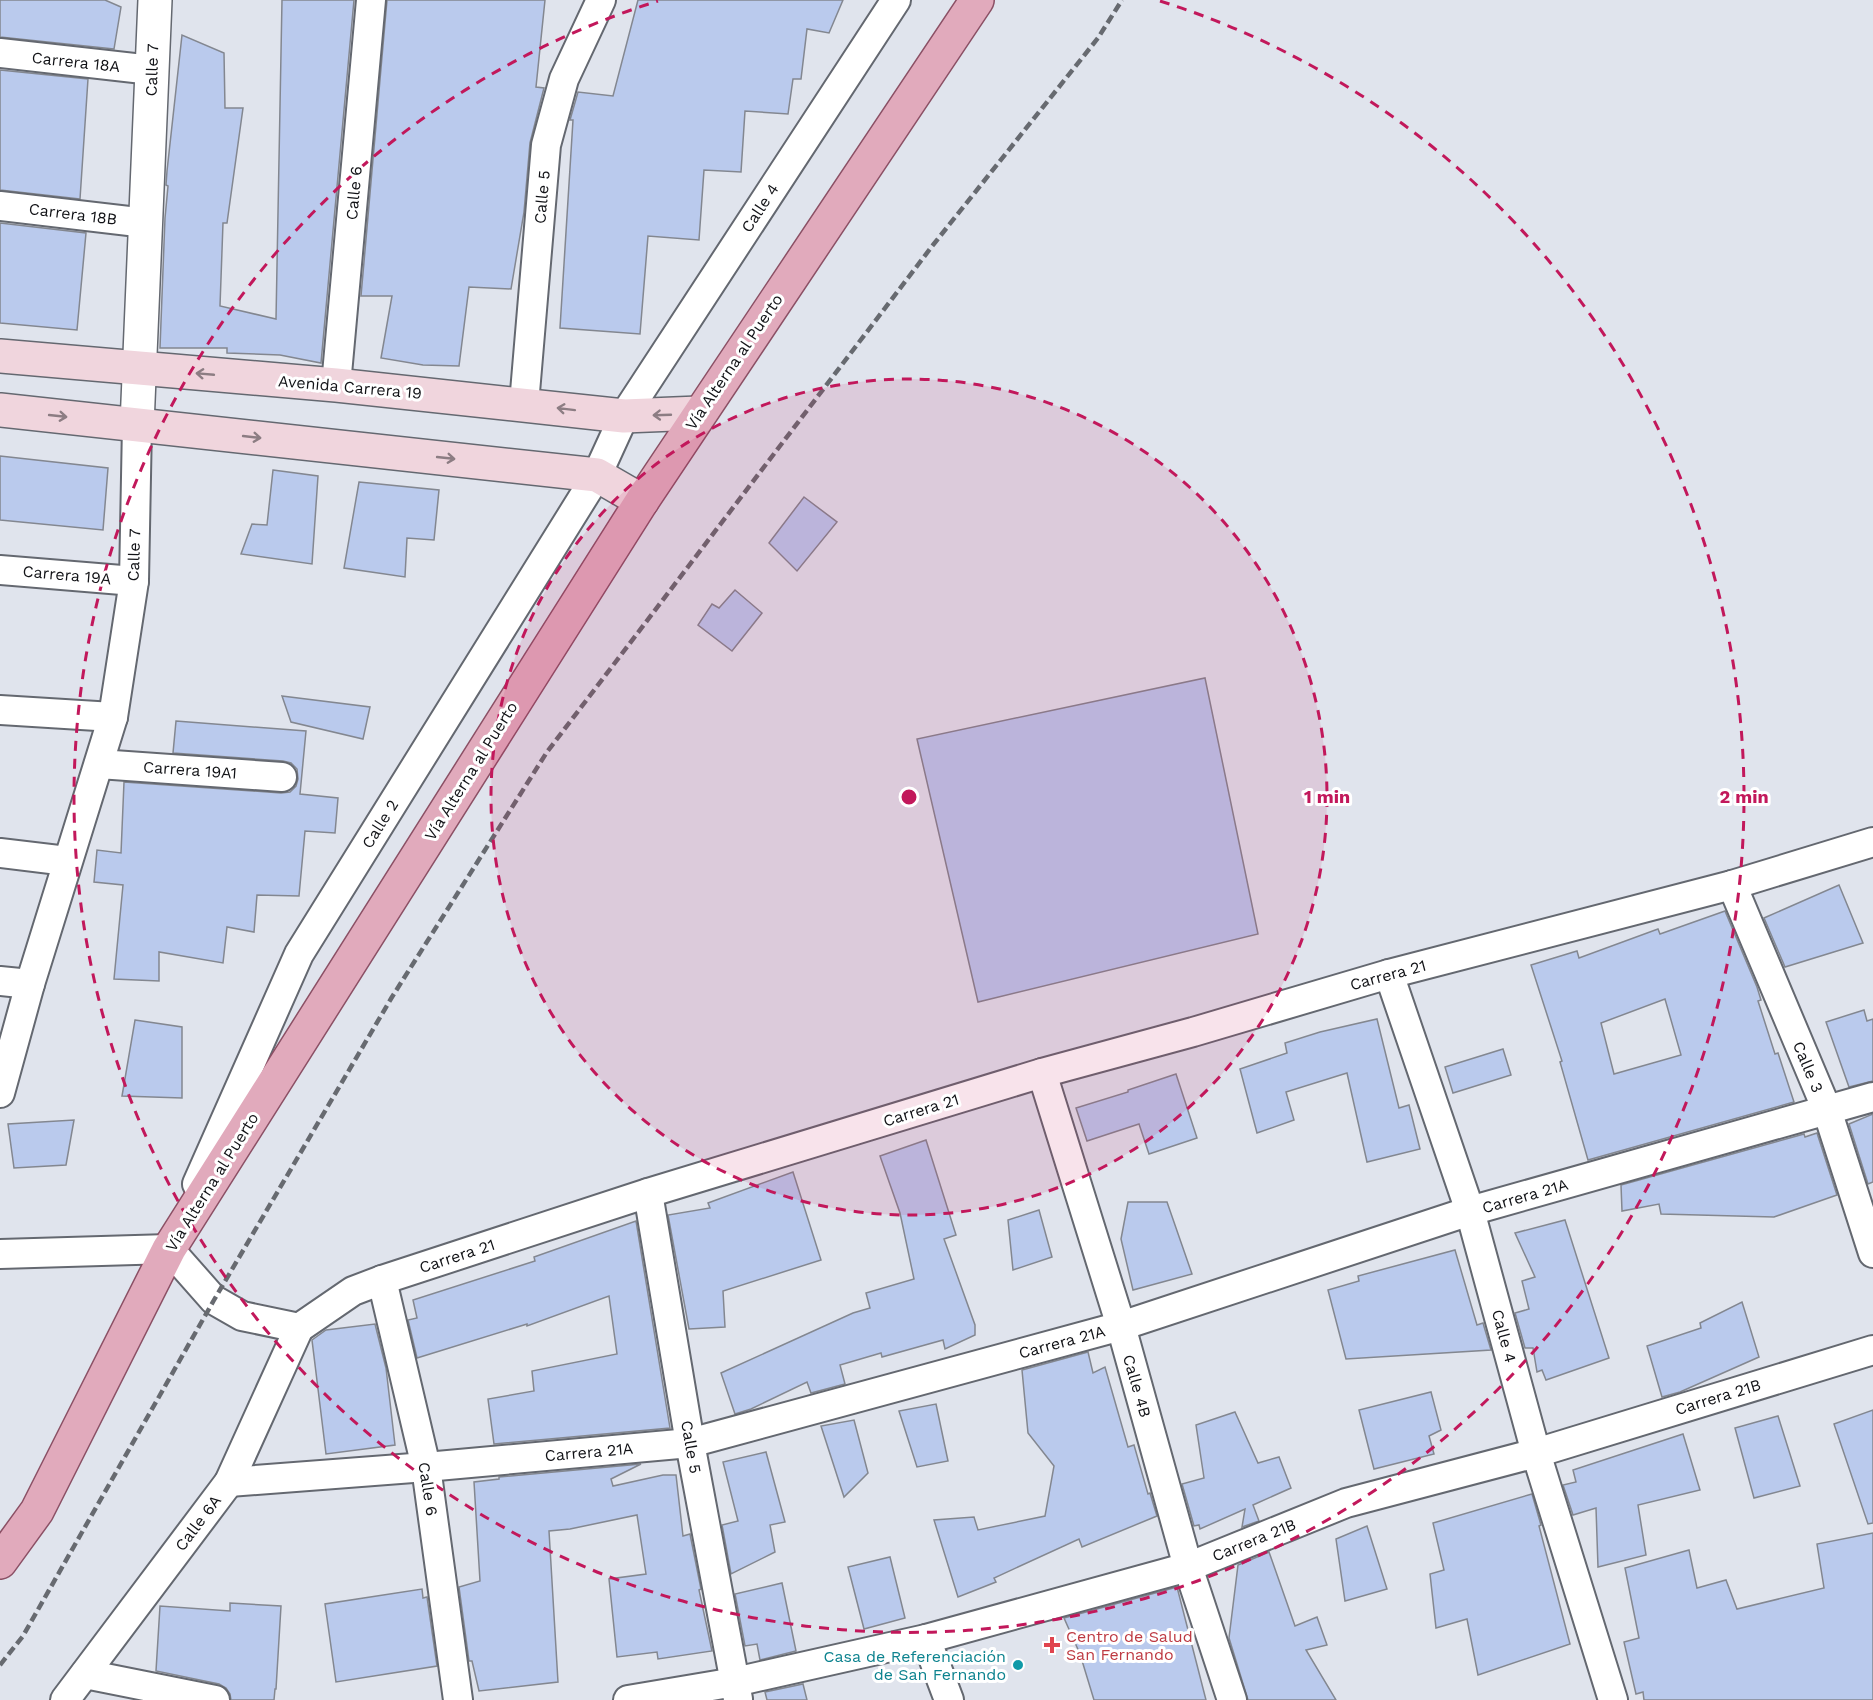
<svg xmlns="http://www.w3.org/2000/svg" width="1873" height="1700" viewBox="0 0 1873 1700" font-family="'Work Sans',sans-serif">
<rect width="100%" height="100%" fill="#e0e4ed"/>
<!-- building -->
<g fill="#bacaed" stroke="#838790" stroke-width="1.5" fill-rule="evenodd">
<polygon points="0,0 105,0 121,7 114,49 0,37"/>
<polygon points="282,0 354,0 321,363 280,355 227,353 227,348 160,348 165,218 168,186 166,185 167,171 182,35 224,53 225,108 243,108 227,223 223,223 220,306 276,319"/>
<polygon points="387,0 545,0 536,87 544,88 530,143 524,212 511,289 469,287 459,366 423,365 381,358 392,296 361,296"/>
<polygon points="638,0 843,0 829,33 807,29 801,79 793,79 788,114 745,111 741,172 704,170 699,240 648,236 640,334 560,328 573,120 570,120 578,92 613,96"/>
<polygon points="0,70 88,79 80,199 0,190"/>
<polygon points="0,223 86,233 77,330 0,323"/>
<polygon points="0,456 108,468 103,530 0,520"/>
<polygon points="273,470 318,476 312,564 241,554 252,524 267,525"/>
<polygon points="359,482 439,490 434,540 407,538 405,577 344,568"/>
<polygon points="804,497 837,522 797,571 769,543"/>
<polygon points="735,590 762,613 732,651 698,625 712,604 719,608"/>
<polygon points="1205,678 1258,934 978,1002 917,739"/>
<polygon points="282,696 370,707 363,739 291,722"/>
<polygon points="176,721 306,731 300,794 338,798 335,833 305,831 299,896 257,895 254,932 227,927 223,963 159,952 159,981 114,979 123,885 94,882 97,850 121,853 124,782 281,793 290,792 296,786 298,779 297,769 291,763 283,761 173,753"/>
<polygon points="1839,885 1863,943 1785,967 1764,918"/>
<path d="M 1725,911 L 1757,987 L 1761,1000 L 1758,1001 L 1775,1054 L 1778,1053 L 1794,1102 L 1588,1160 L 1560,1062 L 1562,1061 L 1531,965 L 1577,951 L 1579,958 L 1658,929 L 1660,934 ZM 1665,999 L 1681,1055 L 1614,1074 L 1601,1023 Z"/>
<polygon points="1864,1010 1867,1021 1873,1019 1873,1081 1849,1087 1826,1022"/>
<polygon points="1377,1019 1399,1108 1409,1105 1420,1149 1367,1162 1347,1073 1286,1092 1294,1120 1257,1133 1240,1069 1287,1053 1285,1043 1320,1032"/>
<polygon points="135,1020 182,1027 182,1098 122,1096"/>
<polygon points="1503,1049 1511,1075 1453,1093 1445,1067"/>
<polygon points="1176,1074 1197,1138 1149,1154 1139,1124 1087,1141 1076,1108 1128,1092 1128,1090"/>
<polygon points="1873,1114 1873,1182 1868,1184 1849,1124"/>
<polygon points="74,1120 66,1165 14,1168 8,1124"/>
<polygon points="1817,1133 1837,1195 1774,1217 1661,1214 1659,1204 1622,1211 1621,1185 1804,1134 1805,1137"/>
<polygon points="926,1140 956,1235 944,1239 975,1325 975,1335 945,1349 943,1340 882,1357 881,1353 840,1365 845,1384 811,1393 807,1382 751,1409 735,1414 721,1373 853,1313 870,1308 866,1293 914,1279 900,1213 880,1156"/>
<polygon points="793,1172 821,1260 723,1291 725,1327 689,1329 668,1215 710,1208 708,1203"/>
<polygon points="1128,1202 1167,1202 1192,1274 1133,1290 1121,1239"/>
<polygon points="1039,1210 1052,1257 1013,1270 1008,1220"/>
<polygon points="1565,1220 1609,1358 1546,1380 1542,1370 1537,1372 1533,1348 1525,1348 1515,1313 1529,1309 1522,1281 1535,1277 1515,1233"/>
<polygon points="636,1221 670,1428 494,1444 488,1399 534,1391 532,1371 617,1354 609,1296 527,1326 527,1324 417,1358 408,1320 417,1318 413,1300 535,1261 534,1257"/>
<polygon points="1455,1250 1477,1325 1483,1323 1491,1350 1346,1359 1328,1290 1359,1281 1358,1276"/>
<polygon points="1742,1302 1759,1357 1680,1392 1662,1397 1647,1346 1701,1328 1700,1323"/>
<polygon points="375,1324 386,1368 395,1445 326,1454 312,1340 326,1330"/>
<polygon points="1088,1352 1093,1373 1105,1367 1128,1447 1134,1445 1148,1494 1150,1493 1157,1516 1082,1547 1079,1539 994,1578 996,1582 958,1597 934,1520 974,1517 978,1530 1045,1516 1054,1466 1028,1433 1022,1370"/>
<polygon points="1431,1392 1441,1430 1429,1436 1434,1454 1374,1469 1359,1410"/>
<polygon points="936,1404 948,1461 917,1467 899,1411"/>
<polygon points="1873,1410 1873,1523 1868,1524 1834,1424"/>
<polygon points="1235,1412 1258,1463 1279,1457 1291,1488 1253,1505 1259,1521 1242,1527 1245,1509 1200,1529 1199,1525 1194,1526 1182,1484 1204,1478 1196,1425"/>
<polygon points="1778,1416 1800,1486 1754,1498 1735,1428"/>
<polygon points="854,1420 868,1473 844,1497 821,1426"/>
<polygon points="1683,1434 1700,1490 1638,1505 1646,1555 1598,1567 1596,1508 1573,1515 1563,1485 1576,1482 1573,1470"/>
<polygon points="766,1452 785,1522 770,1525 775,1552 731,1574 722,1525 738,1521 723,1462"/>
<polygon points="641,1464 611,1479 613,1486 663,1475 676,1475 683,1536 690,1534 701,1589 699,1590 712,1651 658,1659 657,1652 617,1657 609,1579 646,1574 637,1515 570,1529 549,1531 558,1682 479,1691 472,1661 469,1661 459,1587 480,1581 474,1482 499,1479 499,1477"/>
<polygon points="1532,1494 1541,1525 1539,1526 1570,1644 1478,1675 1467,1619 1436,1628 1430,1574 1444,1570 1433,1523"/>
<polygon points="1367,1526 1387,1589 1345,1601 1336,1539"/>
<polygon points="1873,1533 1873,1700 1644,1700 1643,1692 1636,1694 1624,1642 1639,1638 1625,1568 1689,1550 1697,1588 1726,1580 1737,1609 1824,1588 1817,1544"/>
<polygon points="1269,1552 1295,1626 1317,1617 1327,1645 1306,1650 1336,1700 1248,1700 1229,1638 1238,1565"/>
<polygon points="890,1557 905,1618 864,1629 848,1567"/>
<polygon points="782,1583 796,1651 760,1660 757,1644 745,1646 735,1594"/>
<polygon points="1177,1587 1206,1700 1094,1700 1080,1654 1064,1618"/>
<polygon points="422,1589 423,1598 427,1597 437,1666 336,1682 325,1604"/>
<polygon points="230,1603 281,1606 276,1689 275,1689 274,1700 231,1700 230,1694 226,1688 219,1684 156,1671 160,1606 230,1611"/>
<polygon points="803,1684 807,1700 767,1700 765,1692"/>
</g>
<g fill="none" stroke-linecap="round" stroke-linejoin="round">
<defs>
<g id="minor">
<polyline points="0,53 152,70"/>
<polyline points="0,206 146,223"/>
<polyline points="336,385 371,0"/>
<polyline points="524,404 546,145 564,79 601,0"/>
<polyline points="0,570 134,581"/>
<polyline points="0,710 113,717"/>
<polyline points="99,764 282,777"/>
<polyline points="0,853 67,861"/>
<polyline points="1732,885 1827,1110 1873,1253"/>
<polyline points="1389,974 1470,1211 1536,1453 1613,1700"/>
<polyline points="0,981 30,984"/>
<polyline points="1042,1073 1121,1326 1188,1567 1232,1700"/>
<polyline points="0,1093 30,984 113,717 134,581 137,425"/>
<polyline points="197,1184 299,954 597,475 624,416 896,0"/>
<polyline points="648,1193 690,1443 738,1699"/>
<polyline points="0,1254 169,1249 214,1300 242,1316 299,1328 353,1291 382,1280 648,1193 1042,1073 1193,1032 1389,974 1732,885 1873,842"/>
<polyline points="382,1280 426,1467 458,1700"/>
<polyline points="229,1482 426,1467 690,1443 1121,1326 1470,1211 1873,1097"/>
<polyline points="926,1639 949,1700"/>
<polyline points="85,1674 215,1700"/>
<polyline points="65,1700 229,1482 299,1328"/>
<polyline points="628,1700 735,1682 926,1639 1188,1567 1346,1503 1536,1453 1873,1350"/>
</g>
<polyline id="tertiary" points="137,425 155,0"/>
<g id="secondary">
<polyline points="0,356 336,385 624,416 699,413"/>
<polyline points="0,410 597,475 642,501"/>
</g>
<polyline id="primary" points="0,1562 37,1511 169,1249 642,501 977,0"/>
</defs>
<!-- minor casing -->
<use href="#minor" stroke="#646870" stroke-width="32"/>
<!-- tertiary casing -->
<use href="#tertiary" stroke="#646870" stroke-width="36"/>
<!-- secondary casing -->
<use href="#secondary" stroke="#646870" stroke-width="36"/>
<!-- primary casing -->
<use href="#primary" stroke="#8b5065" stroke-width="36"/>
<!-- minor -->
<use href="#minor" stroke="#fff" stroke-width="28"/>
<!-- tertiary -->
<use href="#tertiary" stroke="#fff" stroke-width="33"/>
<!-- secondary -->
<use href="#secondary" stroke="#f0d5dd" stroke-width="33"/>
<!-- primary -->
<use href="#primary" stroke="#e1aabc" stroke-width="33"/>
<!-- rail -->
<polyline stroke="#676a70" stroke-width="4.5" stroke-dasharray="9 4.5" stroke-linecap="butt" points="0,1665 23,1636 214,1300 392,997 547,752 933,245 1098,38 1122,0"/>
</g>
<!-- one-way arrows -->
<defs><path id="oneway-shaft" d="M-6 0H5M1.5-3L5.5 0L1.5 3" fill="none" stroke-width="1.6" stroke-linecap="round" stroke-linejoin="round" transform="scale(1.5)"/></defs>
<g stroke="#8c7d83">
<use href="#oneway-shaft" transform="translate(205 374) rotate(-175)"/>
<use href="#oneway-shaft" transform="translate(566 409) rotate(-173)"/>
<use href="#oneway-shaft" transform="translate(662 415) rotate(178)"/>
<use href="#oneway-shaft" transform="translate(58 416) rotate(6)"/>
<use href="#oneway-shaft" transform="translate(252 437) rotate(6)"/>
<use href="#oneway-shaft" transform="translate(446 458) rotate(6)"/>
</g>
<!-- distance rings -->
<circle cx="909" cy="797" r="418" fill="#c2185b" fill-opacity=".12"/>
<g fill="none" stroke="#c2185b" stroke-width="3" stroke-dasharray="10 8">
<circle cx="909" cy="797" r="418"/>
<path d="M1160 1A835 835 0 1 1 658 1"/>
</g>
<!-- markers -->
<path fill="#e0444e" stroke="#fff" stroke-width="2" d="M1049 1636h6v6h6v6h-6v6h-6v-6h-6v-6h6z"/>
<circle fill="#0f9aa8" stroke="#fff" stroke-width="2" cx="1018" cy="1665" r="6"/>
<g text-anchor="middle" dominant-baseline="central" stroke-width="6" stroke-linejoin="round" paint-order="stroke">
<!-- street labels -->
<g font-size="16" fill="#111216" stroke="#fff">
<text transform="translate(76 62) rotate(6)">Carrera 18A</text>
<text transform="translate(152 70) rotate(-88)">Calle 7</text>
<text transform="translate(354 193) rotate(-85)">Calle 6</text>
<text transform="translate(542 197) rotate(-85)">Calle 5</text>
<text transform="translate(760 208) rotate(-57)">Calle 4</text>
<text transform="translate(73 214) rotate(7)">Carrera 18B</text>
<text transform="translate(734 362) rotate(-56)">Vía Alterna al Puerto</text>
<text transform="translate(350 387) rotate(5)">Avenida Carrera 19</text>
<text transform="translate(134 555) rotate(-88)">Calle 7</text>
<text transform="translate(67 575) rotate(5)">Carrera 19A</text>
<text transform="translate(190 770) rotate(4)">Carrera 19A1</text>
<text transform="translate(471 771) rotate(-58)">Vía Alterna al Puerto</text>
<text transform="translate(380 824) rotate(-58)">Calle 2</text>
<text transform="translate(1388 975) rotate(-15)">Carrera 21</text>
<text transform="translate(1808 1067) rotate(67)">Calle 3</text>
<text transform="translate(921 1110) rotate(-17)">Carrera 21</text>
<text transform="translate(212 1182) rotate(-58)">Vía Alterna al Puerto</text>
<text transform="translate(1525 1196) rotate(-16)">Carrera 21A</text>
<text transform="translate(457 1256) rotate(-18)">Carrera 21</text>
<text transform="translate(1504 1336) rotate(75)">Calle 4</text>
<text transform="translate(1062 1342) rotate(-15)">Carrera 21A</text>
<text transform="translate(1137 1386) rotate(74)">Calle 4B</text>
<text transform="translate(1718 1397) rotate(-17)">Carrera 21B</text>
<text transform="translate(691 1447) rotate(80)">Calle 5</text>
<text transform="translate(589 1452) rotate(-5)">Carrera 21A</text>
<text transform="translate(428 1489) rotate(81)">Calle 6</text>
<text transform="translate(198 1523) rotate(-53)">Calle 6A</text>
<text transform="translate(1254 1540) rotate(-22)">Carrera 21B</text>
</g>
<!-- health labels -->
<g font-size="16" fill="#be3a42" stroke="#fff" text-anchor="start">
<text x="1066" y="1636">Centro de Salud<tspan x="1066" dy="18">San Fernando</tspan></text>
</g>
<!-- culture labels -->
<g font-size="16" fill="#0d838f" stroke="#fff" text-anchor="end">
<text x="1006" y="1656">Casa de Referenciación<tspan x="1006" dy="18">de San Fernando</tspan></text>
</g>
</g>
<circle cx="909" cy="797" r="9" fill="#c2185b" stroke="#fff" stroke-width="3"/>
<g font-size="18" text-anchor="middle" font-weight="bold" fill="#c2185b" stroke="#fff" stroke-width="6" stroke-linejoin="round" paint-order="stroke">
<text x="1327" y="803">1 min</text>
<text x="1744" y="803">2 min</text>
</g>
</svg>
